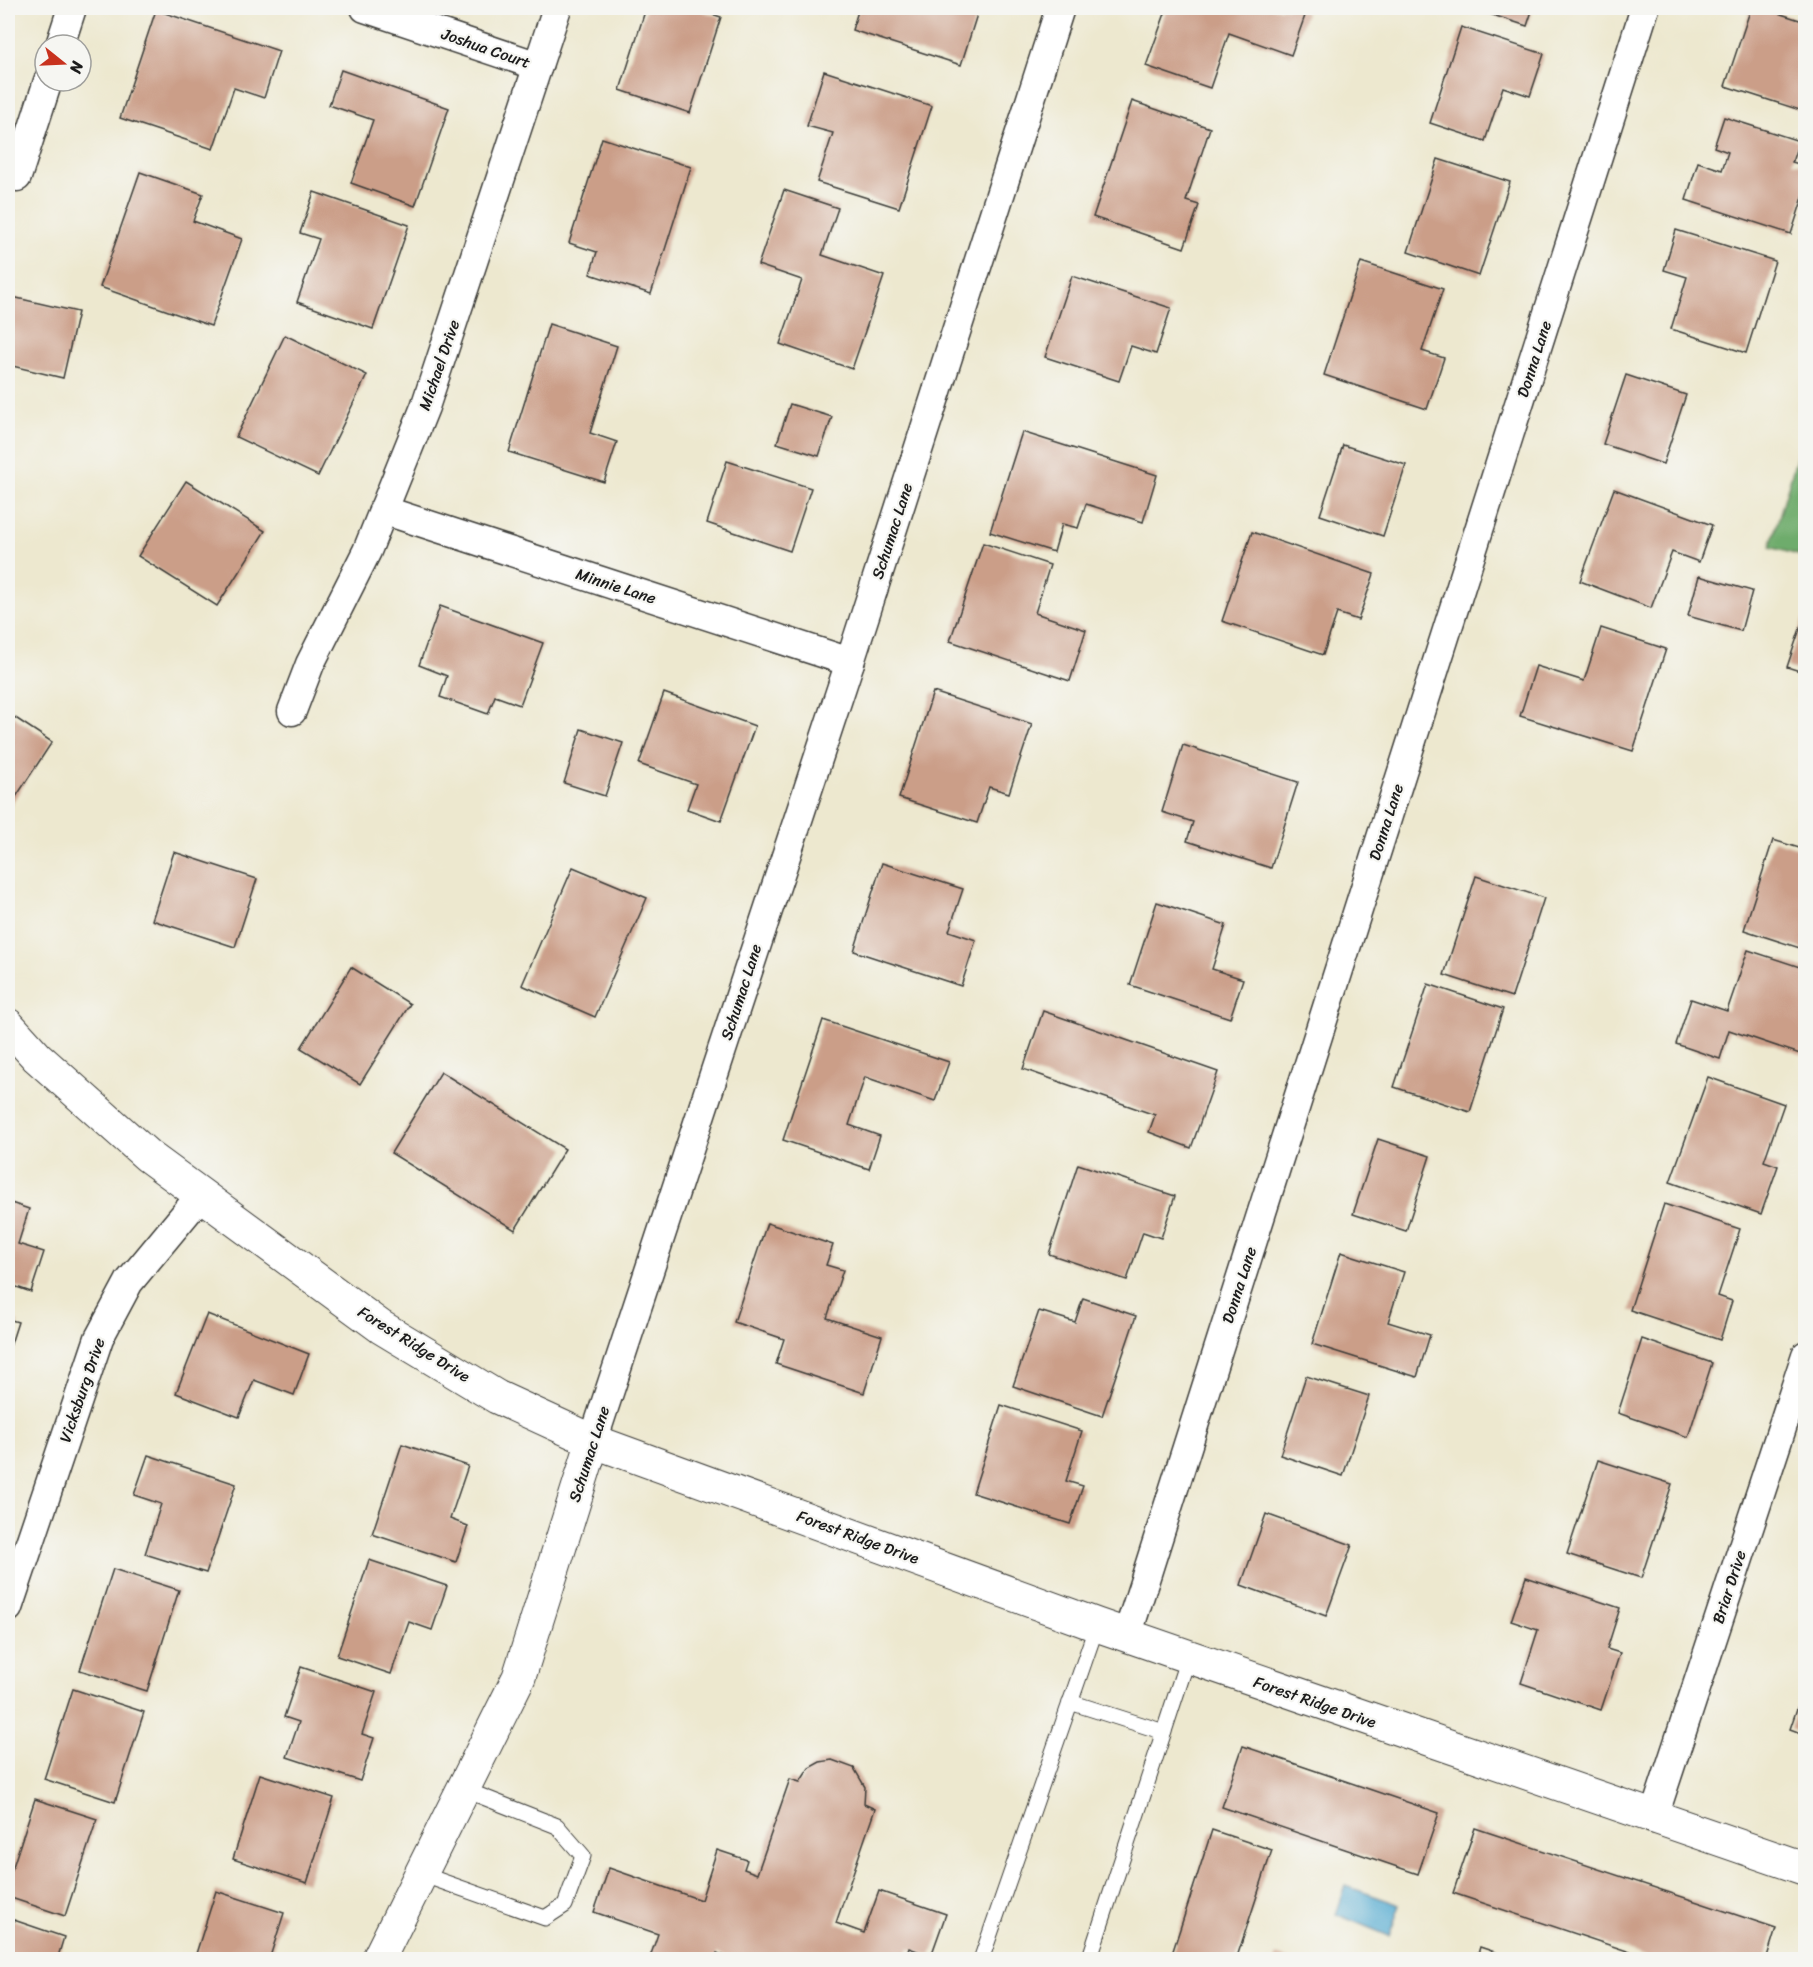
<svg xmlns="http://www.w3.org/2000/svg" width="1813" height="1967" viewBox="0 0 1813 1967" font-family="Sriracha,sans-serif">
<rect width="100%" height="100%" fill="#f6f6f2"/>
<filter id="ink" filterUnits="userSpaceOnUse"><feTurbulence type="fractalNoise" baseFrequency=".0167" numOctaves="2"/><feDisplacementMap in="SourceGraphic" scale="12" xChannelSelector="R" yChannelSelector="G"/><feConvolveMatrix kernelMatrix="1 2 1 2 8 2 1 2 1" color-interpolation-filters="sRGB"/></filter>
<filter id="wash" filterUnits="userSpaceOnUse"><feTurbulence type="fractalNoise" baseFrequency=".008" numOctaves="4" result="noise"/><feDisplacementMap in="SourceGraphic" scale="24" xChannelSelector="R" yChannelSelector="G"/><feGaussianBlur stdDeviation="1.35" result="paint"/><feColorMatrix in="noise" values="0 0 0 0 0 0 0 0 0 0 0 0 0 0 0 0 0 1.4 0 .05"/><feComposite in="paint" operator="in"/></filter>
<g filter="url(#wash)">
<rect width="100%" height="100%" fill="#ede8cf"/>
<!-- forest -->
<polygon fill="#6eac6c" stroke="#456444" stroke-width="1.5" points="1805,430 1805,557 1770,547"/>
<!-- water -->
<polygon fill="#55abd1" stroke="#386476" stroke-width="1.5" points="1346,1886 1400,1905 1389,1936 1336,1914"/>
<g id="blocks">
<!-- building -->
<g fill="#cb9e88">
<polygon points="646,8 693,8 721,17 690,113 620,90"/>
<polygon points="859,8 979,8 961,65 852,30"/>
<polygon points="1167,8 1292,8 1306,13 1291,55 1229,33 1210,88 1146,66"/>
<polygon points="1471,8 1533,8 1527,26"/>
<polygon points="1751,8 1762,8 1806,22 1806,112 1725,86"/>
<polygon points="156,10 279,51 264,98 234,88 213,149 120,118"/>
<polygon points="1461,27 1544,54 1530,96 1503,87 1485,141 1430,123"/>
<polygon points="341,70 449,108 415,206 351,183 373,120 329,105"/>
<polygon points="824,71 932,106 899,208 817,182 833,133 807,126"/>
<polygon points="1132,101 1210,128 1186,201 1199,205 1184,248 1093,217"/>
<polygon points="1724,117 1799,141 1792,162 1806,166 1806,188 1791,234 1686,200 1698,162 1722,170 1728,152 1714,147"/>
<polygon points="602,138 691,167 651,294 590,274 597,252 569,243"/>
<polygon points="1438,159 1510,182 1479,276 1408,252"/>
<polygon points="140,172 203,194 193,221 242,239 211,326 100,287"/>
<polygon points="784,190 838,208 822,255 884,276 852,369 780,344 802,280 758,265"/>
<polygon points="314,192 409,225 373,329 297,302 319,239 300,233"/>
<polygon points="1676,230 1775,261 1746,353 1671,329 1687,277 1664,270"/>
<polygon points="1361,262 1443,289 1422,351 1444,358 1427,409 1324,375"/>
<polygon points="1072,276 1171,308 1156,354 1131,346 1119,381 1045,357"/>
<polygon points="8,296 78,312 63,378 8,365"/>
<polygon points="549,324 617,346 590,433 617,442 604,482 509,452"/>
<polygon points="285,335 367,375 318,476 236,437"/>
<polygon points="1626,375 1686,395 1663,464 1603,444"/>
<polygon points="790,404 832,417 819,456 777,443"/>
<polygon points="1022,432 1157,475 1143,522 1086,504 1078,528 1062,524 1054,552 990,532"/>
<polygon points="1343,445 1406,465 1383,536 1320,515"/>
<polygon points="727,461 811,488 790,551 707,523"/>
<polygon points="186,481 265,531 217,606 138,556"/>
<polygon points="1614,489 1712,525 1699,562 1672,552 1651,608 1580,581"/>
<polygon points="1252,532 1374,574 1358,620 1337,613 1323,655 1222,621"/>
<polygon points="983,543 1050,565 1035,613 1086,630 1070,681 950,641"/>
<polygon points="1699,576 1752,591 1741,631 1688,616"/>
<polygon points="440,606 543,643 520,705 495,696 488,714 440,697 447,676 419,665"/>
<polygon points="1806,611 1806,673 1787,667"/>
<polygon points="1601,628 1666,649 1633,751 1520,716 1536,666 1584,681"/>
<polygon points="933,692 1032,724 1009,793 989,787 977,823 899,798"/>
<polygon points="664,693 755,726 721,821 687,809 696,784 639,764"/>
<polygon points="8,713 52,742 8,809"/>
<polygon points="581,729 623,743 605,796 564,783"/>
<polygon points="1183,745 1298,782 1271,868 1187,841 1193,822 1162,812"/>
<polygon points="1773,840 1806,850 1806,950 1744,930"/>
<polygon points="174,852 257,879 235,947 152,920"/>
<polygon points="882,863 963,889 949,931 976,940 961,986 854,951"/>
<polygon points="573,867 647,898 595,1017 522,985"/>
<polygon points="1476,876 1544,898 1512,997 1444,975"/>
<polygon points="1157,902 1226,925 1212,969 1243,979 1230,1018 1130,985"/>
<polygon points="1748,950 1806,969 1806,1056 1729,1030 1720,1059 1676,1044 1691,999 1727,1011"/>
<polygon points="351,967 410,1004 360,1084 301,1048"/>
<polygon points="1428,984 1503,1009 1470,1112 1394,1087"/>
<polygon points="1043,1011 1218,1072 1191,1148 1149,1132 1155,1115 1023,1069"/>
<polygon points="823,1020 949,1062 935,1101 865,1077 849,1125 880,1136 869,1169 783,1140"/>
<polygon points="441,1072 565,1149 515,1230 391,1153"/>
<polygon points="1708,1077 1784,1104 1764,1161 1778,1166 1761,1214 1670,1182"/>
<polygon points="1378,1139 1430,1156 1406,1231 1353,1214"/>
<polygon points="1078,1164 1175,1196 1161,1238 1143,1232 1127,1280 1049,1254"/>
<polygon points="8,1202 29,1209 18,1244 44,1252 31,1292 8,1284"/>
<polygon points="1664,1204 1740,1229 1718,1296 1732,1301 1720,1340 1630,1310"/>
<polygon points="767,1223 833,1245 826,1265 843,1270 827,1318 882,1336 864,1393 776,1364 784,1339 734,1322"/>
<polygon points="1341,1252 1404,1272 1388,1322 1430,1335 1417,1377 1312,1344"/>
<polygon points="1083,1298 1136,1316 1102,1416 1013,1386 1039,1311 1075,1322"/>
<polygon points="207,1314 309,1354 294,1395 254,1380 239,1417 176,1393"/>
<polygon points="8,1319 18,1322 8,1353"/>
<polygon points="1642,1339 1712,1363 1688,1437 1618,1413"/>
<polygon points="1306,1376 1369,1396 1343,1476 1280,1455"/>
<polygon points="1001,1405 1082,1431 1066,1481 1083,1486 1070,1524 973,1493"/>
<polygon points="402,1444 468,1466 450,1519 468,1526 456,1562 372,1534"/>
<polygon points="148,1455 236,1484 206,1573 145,1554 161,1504 134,1495"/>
<polygon points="1598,1460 1672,1484 1641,1578 1567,1554"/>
<polygon points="1266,1514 1352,1545 1326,1616 1241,1585"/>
<polygon points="369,1560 447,1586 432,1630 409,1622 391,1674 337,1656"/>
<polygon points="113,1569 179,1590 147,1691 80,1670"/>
<polygon points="1526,1577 1620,1608 1607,1649 1620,1653 1601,1710 1521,1683 1538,1630 1511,1621"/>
<polygon points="301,1667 376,1692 362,1734 374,1738 360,1781 287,1757 299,1722 284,1717"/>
<polygon points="1805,1685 1806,1685 1806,1735 1790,1729"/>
<polygon points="73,1689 144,1712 115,1802 44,1779"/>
<polygon points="1243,1746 1439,1813 1418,1874 1222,1807"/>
<polygon points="832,1760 854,1768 865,1787 864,1804 875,1809 836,1923 864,1933 879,1891 946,1914 931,1956 909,1948 905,1960 735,1960 717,1953 715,1960 649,1960 658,1934 594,1912 609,1868 701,1900 717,1850 747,1860 744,1869 757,1874 790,1779 800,1782 809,1768 820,1762"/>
<polygon points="260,1774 334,1798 307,1883 233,1859"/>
<polygon points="35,1799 97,1819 65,1916 8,1897 8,1882"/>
<polygon points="1475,1828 1776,1928 1766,1960 1654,1960 1453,1893"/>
<polygon points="1212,1830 1272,1850 1236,1960 1170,1960"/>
<polygon points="216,1891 284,1913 269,1960 194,1960"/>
<polygon points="8,1918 64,1937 57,1960 8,1960"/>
<polygon points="1480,1947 1516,1959 1515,1960 1476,1960"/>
<polygon points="1276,1955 1289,1959 1289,1960 1275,1960"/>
</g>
</g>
</g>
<g filter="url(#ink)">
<use href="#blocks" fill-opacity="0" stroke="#3b3b37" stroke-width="1.5"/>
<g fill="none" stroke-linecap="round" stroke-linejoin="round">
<defs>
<g id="service">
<polyline points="1070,1702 1164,1732"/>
<polyline points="421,1874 545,1918 565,1905 583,1856 557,1826 463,1789"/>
<polyline points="981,1960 1097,1625"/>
<polyline points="1089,1960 1188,1658"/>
</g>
<g id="minor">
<polyline points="365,8 538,66"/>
<polyline points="60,45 72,8"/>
<polyline points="17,177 48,81"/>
<polyline points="383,510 850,662"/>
<polyline points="292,711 310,664 367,551 425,407 557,8"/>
<polyline points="593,1441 850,662 1060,8"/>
<polyline points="8,1608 99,1338 129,1282 201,1195"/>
<polyline points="1127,1636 1645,8"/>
<polyline points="1653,1819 1806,1355"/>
</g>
<polyline id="tertiary" points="378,1960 519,1677 593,1441"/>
<polyline id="secondary" points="8,1025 37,1057 148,1156 381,1327 497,1397 593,1441 1097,1625 1806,1869"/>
</defs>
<!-- service casing -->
<use href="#service" stroke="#3b3b37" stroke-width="17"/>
<!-- minor casing -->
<use href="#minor" stroke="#3b3b37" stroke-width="31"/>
<!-- tertiary casing -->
<use href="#tertiary" stroke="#3b3b37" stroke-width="35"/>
<!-- secondary casing -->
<use href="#secondary" stroke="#3b3b37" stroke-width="35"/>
<!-- service -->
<use href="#service" stroke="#fff" stroke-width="15"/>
<!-- minor -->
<use href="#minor" stroke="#fff" stroke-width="28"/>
<!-- tertiary -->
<use href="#tertiary" stroke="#fff" stroke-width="33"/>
<!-- secondary -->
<use href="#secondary" stroke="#fff" stroke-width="33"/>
</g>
</g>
<g text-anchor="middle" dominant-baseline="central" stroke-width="4.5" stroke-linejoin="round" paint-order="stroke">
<!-- street labels -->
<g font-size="16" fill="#1c1c1c" stroke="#f6f6f2">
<text transform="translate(486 48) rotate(19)">Joshua Court</text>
<text transform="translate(1534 359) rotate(-72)">Donna Lane</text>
<text transform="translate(439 365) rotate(-71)">Michael Drive</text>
<text transform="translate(892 531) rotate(-72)">Schumac Lane</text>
<text transform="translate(616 586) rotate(18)">Minnie Lane</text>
<text transform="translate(1386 822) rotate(-72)">Donna Lane</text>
<text transform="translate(741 992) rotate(-72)">Schumac Lane</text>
<text transform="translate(1239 1285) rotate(-72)">Donna Lane</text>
<text transform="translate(414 1344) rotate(32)">Forest Ridge Drive</text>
<text transform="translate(82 1390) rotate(-71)">Vicksburg Drive</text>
<text transform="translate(589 1454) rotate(-72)">Schumac Lane</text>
<text transform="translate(858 1537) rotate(20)">Forest Ridge Drive</text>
<text transform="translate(1729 1587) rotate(-72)">Briar Drive</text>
<text transform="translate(1315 1702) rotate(19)">Forest Ridge Drive</text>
</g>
</g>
<!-- margin -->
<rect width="1813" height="1967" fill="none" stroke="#f6f6f2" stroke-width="30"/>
<!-- north arrow -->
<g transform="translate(63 63) rotate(108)"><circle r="28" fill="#f6f6f2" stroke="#9f9f9c" stroke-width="1.5"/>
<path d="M0-4.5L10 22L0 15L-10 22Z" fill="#c8321e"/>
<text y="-9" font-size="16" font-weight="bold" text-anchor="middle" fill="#1c1c1c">N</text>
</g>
</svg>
